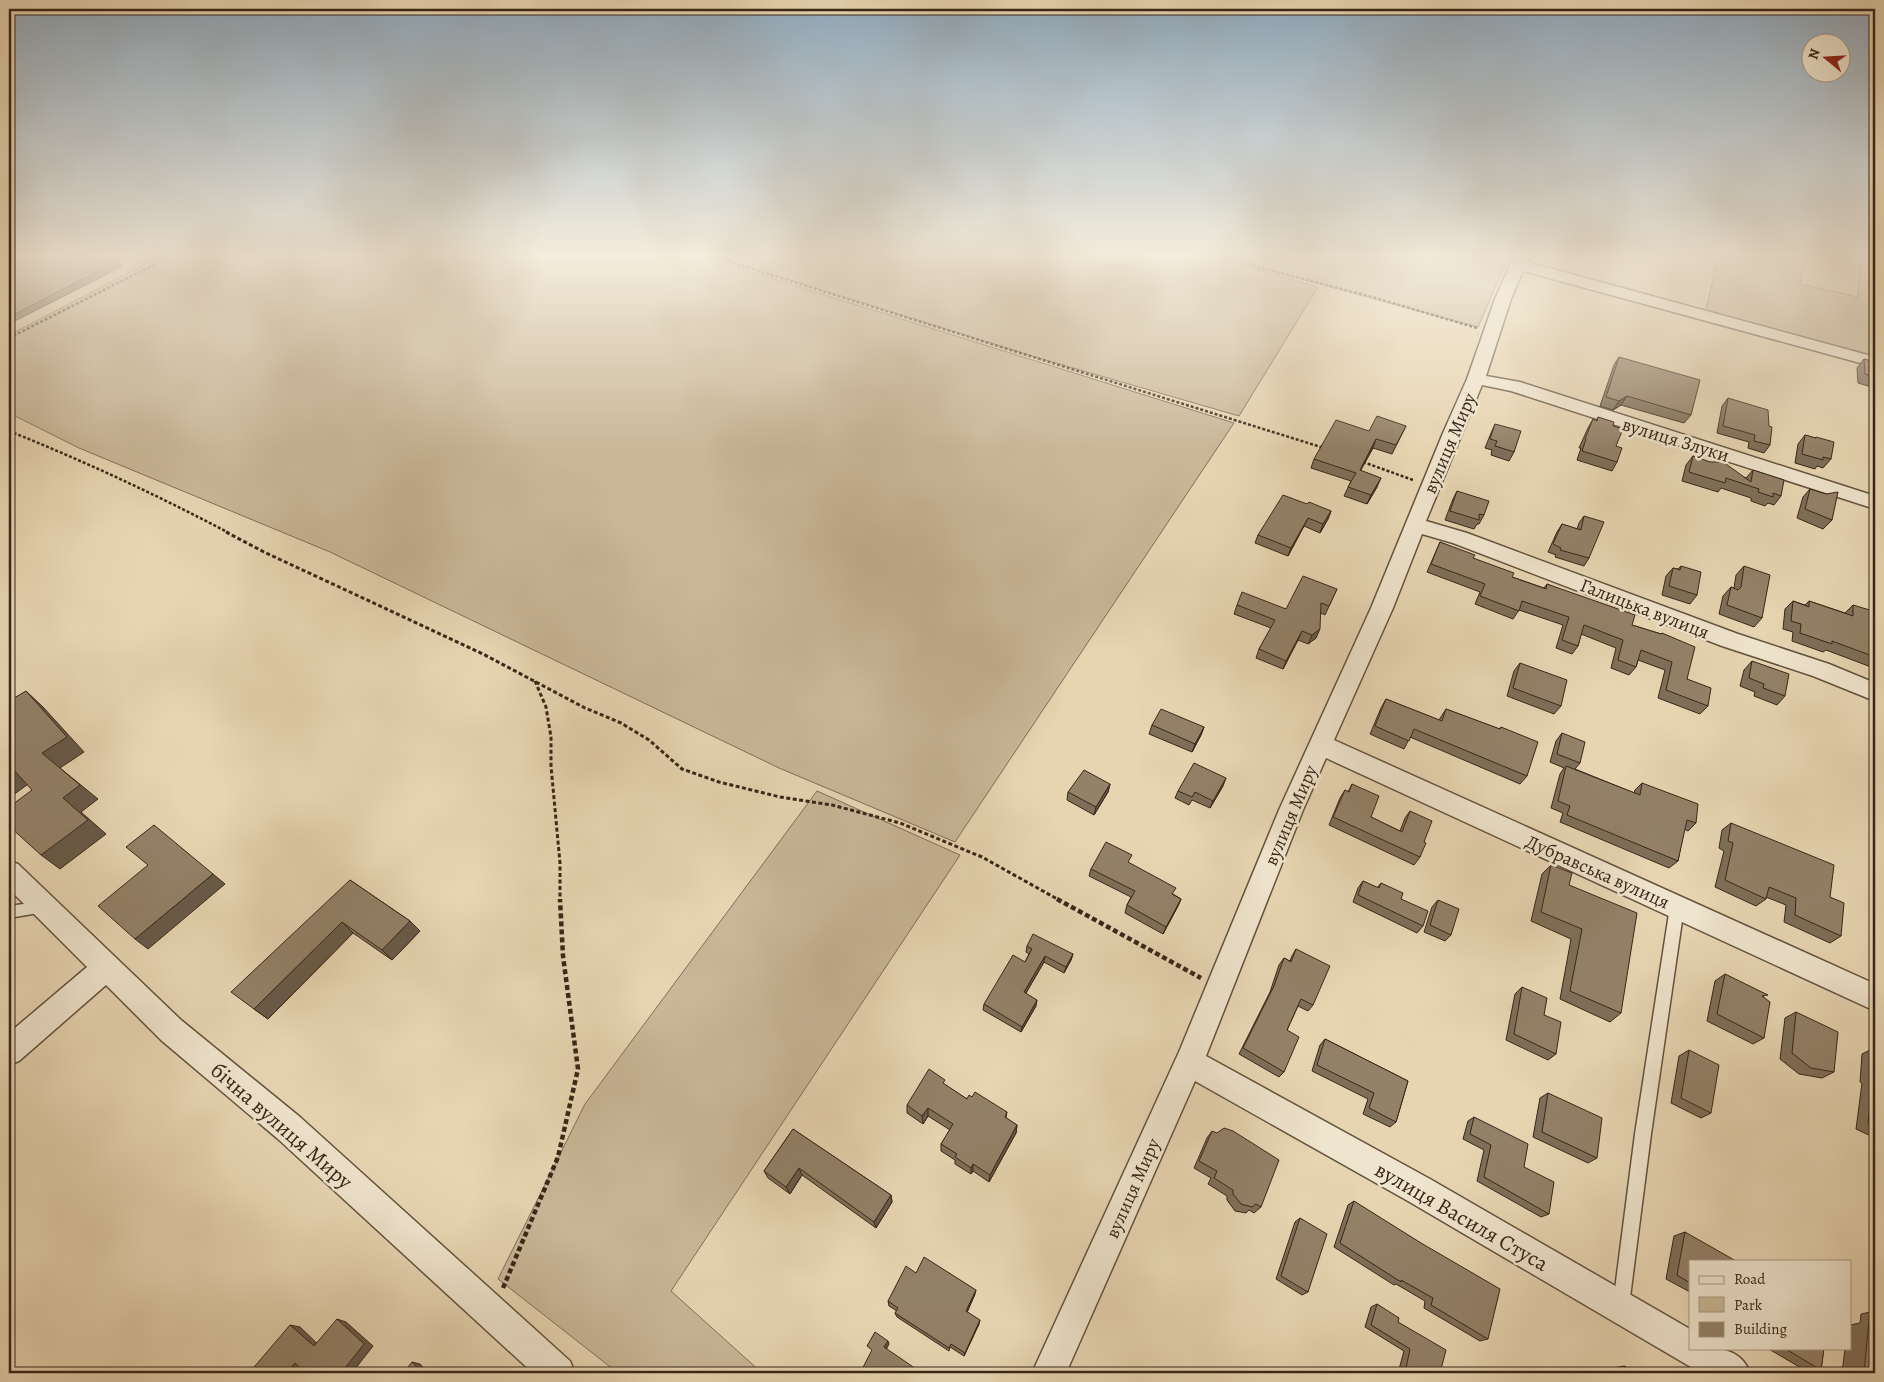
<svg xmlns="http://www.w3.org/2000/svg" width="1884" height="1382" viewBox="0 0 1884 1382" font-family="Alegreya,serif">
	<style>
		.green { fill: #c9b798; stroke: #806e58 }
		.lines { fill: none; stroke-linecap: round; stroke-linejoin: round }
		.lane-casing { stroke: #64523e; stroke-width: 3 }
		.street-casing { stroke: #64523e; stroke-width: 3 }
		.path-far2 { stroke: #382618; stroke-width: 2.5; stroke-dasharray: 3 2; stroke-linecap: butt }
		.path-far1 { stroke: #382618; stroke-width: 3; stroke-dasharray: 4 2.5; stroke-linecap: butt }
		.path { stroke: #382618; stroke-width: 4.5; stroke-dasharray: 5 3; stroke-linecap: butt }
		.lane { fill: #efe4cd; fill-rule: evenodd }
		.street { fill: #efe4cd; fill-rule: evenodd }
		.wall { fill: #7e6f59; stroke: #382618 }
		.shaded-wall { fill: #675a49; stroke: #382618 }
		.building { fill: #938168; stroke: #382618 }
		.labels { text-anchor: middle; stroke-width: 5; stroke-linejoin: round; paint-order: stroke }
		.street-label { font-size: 19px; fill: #382618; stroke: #efe4cd }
		.near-street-label { font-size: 22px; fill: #382618; stroke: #efe4cd }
	</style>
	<rect width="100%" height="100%" fill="#e7d5b2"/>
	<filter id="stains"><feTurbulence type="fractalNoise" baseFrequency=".004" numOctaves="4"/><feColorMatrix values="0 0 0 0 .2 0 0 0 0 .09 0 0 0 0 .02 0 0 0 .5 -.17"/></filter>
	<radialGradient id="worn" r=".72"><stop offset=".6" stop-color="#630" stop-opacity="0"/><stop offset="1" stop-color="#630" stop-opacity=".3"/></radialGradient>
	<g class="green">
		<path d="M165 254H694L1234 423 955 842 779 768 330 552 79 448 9 413V335Z"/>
		<path d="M708 254H1204L1318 287 1239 416 1032 356Z"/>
		<path d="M1209 254H1510L1478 327Z"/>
		<path d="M1719 254H1807L1800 284 1858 297 1860 254H1875V360L1705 314Z"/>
		<path d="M817 791 960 855 671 1291 762 1373H618L498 1279 585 1104Z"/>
	</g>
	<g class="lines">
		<g class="lane-casing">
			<g id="lane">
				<path d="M45 901 50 903 52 907 50 911 9 918V906Z"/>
				<path d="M1677 901 1682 903 1684 907 1651 1134 1629 1305 1627 1311 1621 1313 1615 1311 1613 1305 1635 1134 1670 907 1672 903Z"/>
			</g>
		</g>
		<g class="street-casing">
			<g id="street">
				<path d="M1515 254H1530L1527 262 1875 357V367L1523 271 1511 299 1486 376 1520 382 1875 496V509L1511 391 1482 385 1426 521 1467 533 1738 634 1829 664 1875 683V701L1813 676 1722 646 1453 543 1422 534 1393 608 1334 740 1875 984V1011L1326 758 1303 810 1206 1056 1430 1179 1690 1329V1348C1715 1348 1740 1346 1750 1373H1701L1408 1201 1195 1081 1066 1373H1032L1179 1052 1279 810 1371 608 1443 433 1467 379 1495 299Z"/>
				<path d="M9 861 18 864 181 1020 300 1117 570 1361 575 1373H533L278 1139 161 1040 106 985 19 1061 9 1065V1033L87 967 9 889Z"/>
			</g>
		</g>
		<g class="path-far2">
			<path d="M704 254 1324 448"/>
			<path d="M1209 254 1372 297 1477 328"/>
			<path d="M9 338 175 254"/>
			<path d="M9 431C84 461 157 495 229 533"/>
			<path d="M1363 462 1413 480"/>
		</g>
		<g class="path-far1">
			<path d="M226 532 264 552 483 654 585 708 621 723 649 740 682 769 719 782 780 797 832 805 900 823 982 857 1059 900"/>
			<path d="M535 681 546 707 551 737V766L560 863V900"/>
		</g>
		<g class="path">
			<path d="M1057 899 1201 978"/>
			<path d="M503 1288 558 1157 578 1069 563 956 560 899"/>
		</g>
		<use href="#lane" class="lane"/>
		<use href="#street" class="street"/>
	</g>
	<g class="wall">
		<path d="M1619 357 1691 415 1684 423 1621 405 1613 410 1600 406 1614 365Z"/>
		<path d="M1864 359 1875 362V388L1858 383 1857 368Z"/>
		<path d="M1728 398 1770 445 1764 453 1748 448 1749 442 1717 433 1722 406Z"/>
		<path d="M1598 417 1613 426 1617 462 1612 471 1577 460 1581 448H1579L1588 428 1593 419 1596 421Z"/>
		<path d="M1495 424 1514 452 1509 461 1491 455 1492 450 1485 448 1491 433Z"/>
		<path d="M1406 426 1392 454 1373 448 1360 471 1377 487 1367 504 1344 496 1351 481 1311 468 1314 459 1369 431Z"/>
		<path d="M1805 435 1815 438 1816 437 1831 459 1823 468 1817 466 1815 469 1795 463 1798 444Z"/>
		<path d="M1693 456 1746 478 1753 470 1781 496 1774 505 1768 503 1765 506 1751 501V498L1721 488 1718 492 1682 481 1686 465Z"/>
		<path d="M1810 489 1832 520 1823 529 1797 518 1803 497Z"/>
		<path d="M1457 491 1484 515 1479 524H1477L1474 529 1445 520 1453 499Z"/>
		<path d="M1307 504 1331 511 1328 519 1320 533 1304 526 1288 556 1255 543 1258 535Z"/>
		<path d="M1584 516 1589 558 1584 566 1555 557 1556 555 1548 552 1557 532 1562 524 1577 529 1579 523Z"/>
		<path d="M1440 542 1512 577 1544 588 1547 584 1632 625 1661 634 1662 633 1687 679 1708 706 1700 714 1658 698 1665 670 1638 660 1636 667 1629 675 1611 668 1616 648 1581 634 1578 646 1572 654 1556 648 1563 625 1519 610 1513 619 1475 604 1480 592 1427 572Z"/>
		<path d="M1681 566 1697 595 1690 604 1662 595 1666 576 1673 568 1678 569Z"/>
		<path d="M1744 566 1762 618 1754 627 1719 614 1723 596 1731 587 1734 588 1736 575Z"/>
		<path d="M1337 589 1325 615 1321 613 1316 638 1308 644 1298 640 1283 669 1256 658 1259 649 1271 628 1234 614 1237 605 1286 609Z"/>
		<path d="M1793 601 1805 605 1809 601 1845 613 1853 605 1874 638 1875 639V667L1873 666 1871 667 1826 650 1823 652 1792 641 1793 632 1783 629 1785 609Z"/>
		<path d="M1752 661 1785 696 1777 705 1754 696 1755 692 1740 686 1744 670Z"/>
		<path d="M1520 663 1561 706 1554 714 1507 696 1514 671Z"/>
		<path d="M1386 699 1439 720 1446 709 1499 729 1501 727 1527 776 1520 784 1410 737 1404 749 1370 734 1381 708Z"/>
		<path d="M1875 717V737L1873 736Z"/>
		<path d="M1152 725 1204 727 1201 735 1192 752 1149 734Z"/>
		<path d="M1562 733 1580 763 1575 769 1634 793 1635 790 1642 783 1696 823 1688 831 1684 829 1678 861 1669 868 1560 822 1563 813 1551 808 1560 774 1564 768 1550 762 1556 741Z"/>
		<path d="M1110 784 1108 792 1094 815 1067 800 1068 792Z"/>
		<path d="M1352 784 1371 817 1400 831 1405 818 1410 811 1424 842 1420 857 1414 865 1329 825 1340 798 1345 790 1348 792Z"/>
		<path d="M1223 786 1210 808 1192 800 1189 805 1175 798 1178 791Z"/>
		<path d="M1731 823 1830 897 1841 936 1830 943 1784 922 1786 905 1766 897V899L1756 906 1715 887 1724 851 1719 848 1722 830Z"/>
		<path d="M1129 863 1173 894 1181 899 1178 906 1163 934 1125 913 1127 905 1131 897 1089 876 1091 869Z"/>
		<path d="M1551 865 1621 1013 1610 1022 1560 999 1571 939 1531 921 1542 874Z"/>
		<path d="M350 880 410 921 420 931 392 960 353 933 268 1019 254 1009Z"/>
		<path d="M1363 881 1377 888 1381 883 1401 899 1423 926 1417 933 1353 902 1358 888Z"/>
		<path d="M1438 900 1451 935 1445 941 1424 932 1432 907Z"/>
		<path d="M1027 946 1073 954 1071 960 1064 973 1044 962 1026 993 1036 1006 1021 1032 983 1010 984 1004 1025 962 1029 954 1026 952Z"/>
		<path d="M1296 949 1313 1005 1308 1011 1298 1006 1287 1030 1284 1072 1279 1077 1239 1054 1270 992 1279 965 1284 958 1290 961 1292 956Z"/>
		<path d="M1725 974 1764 997V1038L1753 1044 1707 1021 1715 981Z"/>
		<path d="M1522 987 1544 1015 1556 1054 1548 1060 1506 1040 1515 994Z"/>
		<path d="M1796 1012 1834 1072 1822 1078 1799 1074 1780 1059 1785 1018Z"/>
		<path d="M1325 1039 1408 1081 1396 1122 1390 1127 1363 1114 1368 1099 1312 1071 1320 1045Z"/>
		<path d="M1874 1048 1875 1049V1138L1856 1129 1862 1083 1860 1082 1862 1054Z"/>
		<path d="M1689 1050 1711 1113 1701 1118 1671 1103 1679 1056Z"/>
		<path d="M945 1085 967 1099 972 1097 1007 1112 1006 1118 1017 1125 1016 1133 989 1182 973 1171 971 1174 955 1164V1160L941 1151V1144L950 1130 928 1116 923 1124 907 1113V1105Z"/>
		<path d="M1548 1093 1597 1158 1588 1163 1533 1137 1540 1098Z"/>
		<path d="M1474 1117 1524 1167 1549 1214 1541 1217 1477 1181 1484 1150 1463 1139 1468 1121Z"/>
		<path d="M793 1129 891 1195 892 1202 876 1228 802 1175 790 1194 768 1178 764 1171Z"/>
		<path d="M1212 1131 1261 1207 1254 1213 1249 1210 1246 1213 1235 1211 1227 1200V1196L1208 1184 1211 1178 1194 1168 1207 1138Z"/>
		<path d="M1354 1201 1488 1339 1480 1341 1424 1308 1425 1301 1396 1284 1394 1285 1334 1247 1348 1205Z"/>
		<path d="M1300 1218 1308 1292 1302 1295 1276 1279 1295 1222Z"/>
		<path d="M1685 1232 1690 1261V1292L1666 1279 1674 1236Z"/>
		<path d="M916 1273 975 1294 967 1312 979 1324 964 1356 950 1347 949 1351 897 1317 895 1313 897 1311 889 1306 888 1301Z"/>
		<path d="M1377 1304 1398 1322 1440 1373H1398L1404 1351 1365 1327 1371 1307Z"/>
		<path d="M1875 1311V1373H1842L1845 1348H1850V1325L1860 1323 1861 1314Z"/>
		<path d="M1767 1348H1824L1821 1370 1808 1372Z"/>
		<path d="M1624 1366 1635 1373H1612L1613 1368Z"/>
	</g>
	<g class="shaded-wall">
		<path d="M118 261 121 267 9 324V317Z"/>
		<path d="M1627 396 1621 405 1613 410 1619 401Z"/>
		<path d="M1376 439 1373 448 1356 479 1360 470Z"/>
		<path d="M1381 478 1377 487 1367 504 1371 495Z"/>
		<path d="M1331 511 1328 519 1320 533 1323 524Z"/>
		<path d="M1308 518 1304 526 1288 556 1291 548Z"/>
		<path d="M1320 629 1316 638 1308 644 1312 635Z"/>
		<path d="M1302 631 1298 640 1283 669 1286 661Z"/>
		<path d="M26 691 43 707 84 752 60 768 98 799 81 812 106 834 60 869 41 855 63 798 42 753Z"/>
		<path d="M1204 727 1201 735 1192 752 1195 744Z"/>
		<path d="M12 768 31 782 9 798V770Z"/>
		<path d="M1226 778 1223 786 1210 808 1213 801Z"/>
		<path d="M1110 784 1108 792 1094 815 1096 807Z"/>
		<path d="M213 874 225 884 148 949 135 939Z"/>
		<path d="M1181 899 1178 906 1163 934 1166 927Z"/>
		<path d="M410 921 420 931 392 960 382 950Z"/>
		<path d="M342 922 353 933 268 1019 254 1009Z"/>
		<path d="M1073 954 1071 960 1064 973 1066 967Z"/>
		<path d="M1045 956 1044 962 1023 998 1024 992Z"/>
		<path d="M1037 1000 1036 1006 1021 1032 1022 1027Z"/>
		<path d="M928 1108V1116L923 1124 922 1116Z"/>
		<path d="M1017 1125 1016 1133 989 1182 990 1175Z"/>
		<path d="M973 1164V1171L971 1174V1168Z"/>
		<path d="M799 1168 802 1175 790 1194 786 1187Z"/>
		<path d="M891 1195 892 1202 876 1228 874 1222Z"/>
		<path d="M976 1290 975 1294 966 1315V1311Z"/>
		<path d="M337 1319 346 1322 373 1346 352 1373H341Z"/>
		<path d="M980 1320 979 1324 964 1356 965 1353Z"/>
		<path d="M290 1325 300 1327 323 1349 314 1346Z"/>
		<path d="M888 1341 889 1344 886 1350 884 1347Z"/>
		<path d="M412 1362 420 1364 429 1373H422Z"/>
		<path d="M295 1363 305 1365 298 1373H286Z"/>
	</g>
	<g class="building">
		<path d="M9 254H103L118 261 9 317Z"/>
		<path d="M1619 357 1700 380 1691 415 1627 396 1619 401 1606 397Z"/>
		<path d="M1864 359 1875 362V377L1865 374Z"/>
		<path d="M1728 398 1768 410 1769 426 1772 427 1770 445 1754 441 1755 435 1723 426Z"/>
		<path d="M1377 416 1406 426 1396 445 1376 439 1360 470 1381 478 1371 495 1348 487 1356 473 1314 459 1336 420 1369 431Z"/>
		<path d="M1598 417 1614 422 1613 426 1623 429 1616 446 1622 448 1617 462 1582 451 1586 439H1585L1593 419 1597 421Z"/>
		<path d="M1495 424 1521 431 1514 452 1495 446 1497 441 1490 439Z"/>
		<path d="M1805 435 1816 438V437L1834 442 1831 459 1823 457V460L1802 454Z"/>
		<path d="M1693 456 1710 462H1723L1751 482 1753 470 1784 480 1781 496 1773 493V497L1758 492 1759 489 1726 478 1725 483 1689 472Z"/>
		<path d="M1810 489 1826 494 1838 492 1832 520 1805 509Z"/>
		<path d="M1457 491 1489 501 1484 515 1479 514V520L1450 511Z"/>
		<path d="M1283 495 1307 504 1309 502 1331 511 1323 524 1308 518 1291 548 1258 535Z"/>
		<path d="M1584 516 1604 522 1589 558 1560 550 1561 548 1553 544 1562 524 1581 530Z"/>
		<path d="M1440 542 1475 555 1473 558 1514 573 1512 577 1546 589 1547 584 1635 615 1632 625 1661 634 1662 633 1695 647 1687 679 1711 688 1708 706 1666 690 1672 662 1641 650 1636 667 1618 660 1623 640 1584 625 1578 646 1562 640 1569 617 1522 601 1519 611 1480 596 1485 584 1431 564Z"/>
		<path d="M1681 566 1701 572 1697 595 1669 586 1673 568 1680 570Z"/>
		<path d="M1744 566 1770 575 1762 618 1727 605 1731 587 1738 590 1741 587Z"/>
		<path d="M1303 576 1337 589 1329 606 1321 603 1320 629 1312 635 1302 631 1286 661 1259 649 1275 620 1237 605 1242 592 1286 609Z"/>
		<path d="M1793 601 1809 607V601L1853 616V605L1873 611 1874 638 1875 639V657L1832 641V644L1800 633 1801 624 1791 621Z"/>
		<path d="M1752 661 1789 674 1785 696 1763 688 1764 684 1749 678Z"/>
		<path d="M1520 663 1567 680 1561 706 1513 688Z"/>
		<path d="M26 691 67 737 42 753 80 785 63 798 88 820 41 855 9 826V807L32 790 12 768 9 770V701Z"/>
		<path d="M1386 699 1442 721 1446 709 1500 729 1501 727 1538 742 1527 776 1414 729 1409 741 1375 726Z"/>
		<path d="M1161 709 1204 727 1195 744 1152 725Z"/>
		<path d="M1562 733 1585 742 1580 763 1557 754Z"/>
		<path d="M1194 763 1226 778 1213 801 1195 792 1192 797 1178 791Z"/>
		<path d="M1566 766 1640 795 1642 783 1698 804 1696 823 1687 820 1678 861 1567 815 1570 806 1558 801Z"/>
		<path d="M1084 770 1110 784 1096 807 1068 792Z"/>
		<path d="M1352 784 1379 796 1371 817 1402 832 1410 811 1432 821 1424 842 1426 843 1420 857 1333 817 1345 790 1349 792Z"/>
		<path d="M1731 823 1834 865 1830 897 1844 903 1841 936 1795 915 1796 898 1769 887 1766 899 1725 880 1733 843 1728 841Z"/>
		<path d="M154 825 213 874 135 939 98 906 148 865 126 847Z"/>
		<path d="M1106 842 1132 855 1128 862 1176 888 1172 894 1181 899 1166 927 1127 905 1135 891 1091 869Z"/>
		<path d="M1551 865 1572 873 1569 885 1637 913 1621 1013 1570 991 1582 929 1541 912Z"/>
		<path d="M350 880 410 921 382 950 342 922 254 1009 231 992Z"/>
		<path d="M1363 881 1379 888 1381 883 1403 893 1401 899 1428 911 1423 926 1358 895Z"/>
		<path d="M1438 900 1459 909 1451 935 1430 925Z"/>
		<path d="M1033 934 1073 954 1066 967 1045 956 1024 992 1037 1000 1022 1027 984 1004 1013 955 1025 962 1032 949 1027 946Z"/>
		<path d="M1296 949 1330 966 1313 1005 1301 999 1287 1030 1299 1037 1284 1072 1243 1048 1274 986 1284 958 1291 962Z"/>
		<path d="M1725 974 1768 995 1762 996 1770 1002 1764 1038 1717 1014Z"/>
		<path d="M1522 987 1547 998 1544 1015 1561 1022 1556 1054 1514 1034Z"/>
		<path d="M1796 1012 1838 1032 1834 1072 1811 1068 1792 1053Z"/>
		<path d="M1325 1039 1408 1081 1396 1122 1369 1108 1374 1093 1317 1065Z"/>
		<path d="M1874 1048 1875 1049V1128L1868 1124 1873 1078 1871 1077Z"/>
		<path d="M1689 1050 1719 1065 1711 1113 1681 1098Z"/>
		<path d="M929 1069 945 1080 943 1083 967 1099 969 1095 972 1097 975 1092 1007 1112 1005 1117 1017 1125 990 1175 973 1164 971 1168 955 1157 957 1154 941 1144 953 1124 928 1108 922 1116 907 1105Z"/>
		<path d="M1548 1093 1602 1118 1597 1158 1542 1132Z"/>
		<path d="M1474 1117 1528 1144 1524 1167 1554 1182 1549 1214 1484 1177 1491 1145 1470 1134Z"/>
		<path d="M1224 1128 1233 1131 1279 1160 1261 1207 1256 1204 1252 1207 1241 1204 1233 1194V1190L1214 1178 1217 1171 1199 1161 1212 1131 1217 1133Z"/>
		<path d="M793 1129 891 1195 874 1222 799 1168 786 1187 764 1171Z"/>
		<path d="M1354 1201 1421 1243 1500 1289 1488 1339 1431 1305 1433 1298 1401 1280V1282L1340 1243Z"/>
		<path d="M1300 1218 1327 1234 1308 1292 1281 1276Z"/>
		<path d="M1685 1232 1736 1261H1690V1283L1677 1275Z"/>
		<path d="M924 1257 976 1290 966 1311 980 1320 965 1353 951 1344 949 1348 895 1313 898 1308 888 1301 906 1266 916 1273Z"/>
		<path d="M1377 1304 1399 1318 1398 1322 1446 1350 1440 1373H1405L1410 1349 1371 1325Z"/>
		<path d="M337 1319 364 1344 341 1373H306L295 1363 286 1373H249L290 1325 314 1346Z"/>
		<path d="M1869 1321 1875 1325V1373H1864Z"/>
		<path d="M875 1332 888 1341 884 1347 922 1373H860L872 1350 867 1346Z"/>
		<path d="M1784 1348H1824L1821 1370Z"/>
		<path d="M412 1362 422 1373H403Z"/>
		<path d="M1624 1366 1635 1373H1622Z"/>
	</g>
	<linearGradient id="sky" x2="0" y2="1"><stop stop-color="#90aabe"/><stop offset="0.57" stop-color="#f4ecdc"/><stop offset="1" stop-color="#f4ecdc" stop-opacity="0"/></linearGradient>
	<rect width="1884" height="448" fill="url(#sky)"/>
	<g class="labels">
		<g class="street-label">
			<text transform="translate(1676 439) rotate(17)" y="7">вулиця Злуки</text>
			<text transform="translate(1449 443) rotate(-67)" y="7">вулиця Миру</text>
			<text transform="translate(1645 608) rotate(21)" y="7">Галицька вулиця</text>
			<text transform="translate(1290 815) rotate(-67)" y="7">вулиця Миру</text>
			<text transform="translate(1598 871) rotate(24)" y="7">Дубравська вулиця</text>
			<text transform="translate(1132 1188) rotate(-66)" y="7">вулиця Миру</text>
		</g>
		<g class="near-street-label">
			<text transform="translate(282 1125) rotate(41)" y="8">бічна вулиця Миру</text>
			<text transform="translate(1462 1216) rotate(30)" y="8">вулиця Василя Стуса</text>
		</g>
	</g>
	<rect width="1884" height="1382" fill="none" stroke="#e7d5b2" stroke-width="30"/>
	<rect x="10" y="10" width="1864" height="1362" fill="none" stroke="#382618" stroke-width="2.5"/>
	<rect x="15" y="15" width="1854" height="1352" fill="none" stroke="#382618"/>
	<rect x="1689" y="1260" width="162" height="90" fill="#efe4cd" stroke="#a69885"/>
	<rect x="1699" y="1276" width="25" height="8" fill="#efe4cd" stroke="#a69885"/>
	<text x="1734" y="1284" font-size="15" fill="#382618">Road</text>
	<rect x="1699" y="1297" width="25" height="15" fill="#c9b798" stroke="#a69885"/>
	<text x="1734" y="1310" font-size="15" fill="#382618">Park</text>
	<rect x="1699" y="1322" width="25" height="15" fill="#938168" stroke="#a69885"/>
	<text x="1734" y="1334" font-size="15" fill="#382618">Building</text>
	<g transform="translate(1826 58) rotate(288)"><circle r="24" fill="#efe4cd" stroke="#a69885"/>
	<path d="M0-4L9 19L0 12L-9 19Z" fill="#8f2418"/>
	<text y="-8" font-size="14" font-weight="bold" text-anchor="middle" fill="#382618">N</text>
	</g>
	<rect width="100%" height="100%" filter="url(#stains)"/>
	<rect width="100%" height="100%" fill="url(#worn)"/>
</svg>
